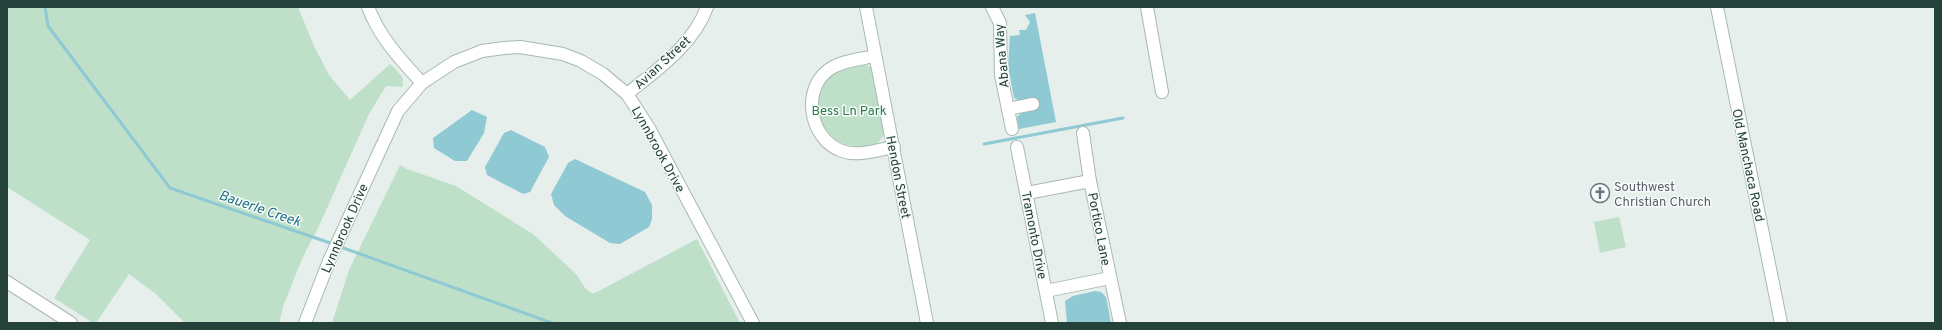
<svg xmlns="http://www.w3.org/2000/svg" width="1942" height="330" viewBox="0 0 1942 330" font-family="Overpass,sans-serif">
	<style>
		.green { fill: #bfe0c8 }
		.water { fill: #8ec9d4 }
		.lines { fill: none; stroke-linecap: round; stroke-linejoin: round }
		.stream { stroke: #8ec9d4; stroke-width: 3 }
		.minor-casing { stroke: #a8b8b2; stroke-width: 14 }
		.minor { stroke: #fff; stroke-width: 12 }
		.labels { text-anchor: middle; stroke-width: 3; stroke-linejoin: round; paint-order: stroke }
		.street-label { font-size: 13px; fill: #24423a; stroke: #f7fbf9 }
		.park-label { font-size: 13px; fill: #2d7a4b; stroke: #f7fbf9 }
		.worship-label { font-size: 13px; fill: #5b616d; stroke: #f7fbf9; text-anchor: start }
		.water-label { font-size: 14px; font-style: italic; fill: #1c6f80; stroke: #f7fbf9 }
	</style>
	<rect width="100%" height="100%" fill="#e6efeb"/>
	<g class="green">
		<path d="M7 7H298L314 46 329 75 350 100 390 64C397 71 406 77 402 87L386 86 369 114 319 226 302 259 284 304 279 323H185L156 294 129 274 96 323H93L54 298 90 240 7 187Z"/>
		<path d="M862 64 871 67 884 134C880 143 875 145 865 146 831 152 805 112 825 83 833 71 849 67 862 64Z"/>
		<path d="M400 165 407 169 456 186 533 234 576 274 585 288 593 294 697 239 740 323H332L349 270Z"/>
		<path d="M1619 217 1626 247 1600 253 1594 222Z"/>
	</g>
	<g class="water">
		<path d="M1035 13 1056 122 1019 129 1017 117 1022 112 1020 101 1014 98 1008 66 1010 36 1020 35 1019 30H1026L1030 22 1025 15Z"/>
		<path d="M472 110 487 117 484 133 467 161H455L434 148 433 138Z"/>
		<path d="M511 130 545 147 549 157 530 192 523 194 487 175 485 167 504 133Z"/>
		<path d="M575 159 645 192 652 205V219L649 227 620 244 610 243 565 216 554 205 551 194 568 163Z"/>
		<path d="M1095 291 1101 292 1106 297 1111 323H1067L1065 301 1073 296Z"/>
	</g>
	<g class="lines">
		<g class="stream">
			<path d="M45 7 48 26 170 188 333 244"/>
			<path d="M984 144 1123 118"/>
			<path d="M338 246 552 323"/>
		</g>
		<g class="minor-casing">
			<g id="minor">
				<path d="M368 7C380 38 400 59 422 83"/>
				<path d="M866 7 927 323"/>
				<path d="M992 7 1000 23 1001 75 1012 129"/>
				<path d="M1147 7 1162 92"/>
				<path d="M1717 7 1781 323"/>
				<path d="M875 56C862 59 846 60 833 67 800 85 808 139 842 151 858 157 877 150 894 147"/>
				<path d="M627 94C657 70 694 44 707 7"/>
				<path d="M1008 109 1033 104"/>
				<path d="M1083 133 1090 181 1120 323"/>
				<path d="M1017 147 1052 323"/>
				<path d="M1027 193 1090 181"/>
				<path d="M7 282 71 323"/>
				<path d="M1046 291 1110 278"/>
				<path d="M305 323 329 261 398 111 422 83 454 62 482 51 504 48 520 47 563 54 581 61 603 74 627 94 649 128 753 323"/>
			</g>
		</g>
		<use href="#minor" class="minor"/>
	</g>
	<defs>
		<g id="church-ring" transform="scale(1)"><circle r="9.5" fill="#f7fbf9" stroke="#6b7280" stroke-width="1.5"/><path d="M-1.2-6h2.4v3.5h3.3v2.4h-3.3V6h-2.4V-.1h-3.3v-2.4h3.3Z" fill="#6b7280"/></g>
	</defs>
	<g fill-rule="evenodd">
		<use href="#church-ring" x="1600" y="193"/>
	</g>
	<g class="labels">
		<g class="street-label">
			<text transform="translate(1001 56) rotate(-95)" y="5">Abana Way</text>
			<text transform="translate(662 62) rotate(-43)" y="5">Avian Street</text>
			<text transform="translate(659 149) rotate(61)" y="5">Lynnbrook Drive</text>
			<text transform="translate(1749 165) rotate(78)" y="5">Old Manchaca Road</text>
			<text transform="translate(899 177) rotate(79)" y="5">Hendon Street</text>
			<text transform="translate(344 228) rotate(-66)" y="5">Lynnbrook Drive</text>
			<text transform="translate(1100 229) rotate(79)" y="5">Portico Lane</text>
			<text transform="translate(1035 235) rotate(79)" y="5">Tramonto Drive</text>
		</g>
		<g class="park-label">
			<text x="849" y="115">Bess Ln Park</text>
		</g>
		<g class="worship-label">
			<text x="1614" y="191">Southwest<tspan x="1614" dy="15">Christian Church</tspan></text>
		</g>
		<g class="water-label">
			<text transform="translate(260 208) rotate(19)" y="5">Bauerle Creek</text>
		</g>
	</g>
	<rect width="1942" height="330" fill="none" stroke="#24423a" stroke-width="16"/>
</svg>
